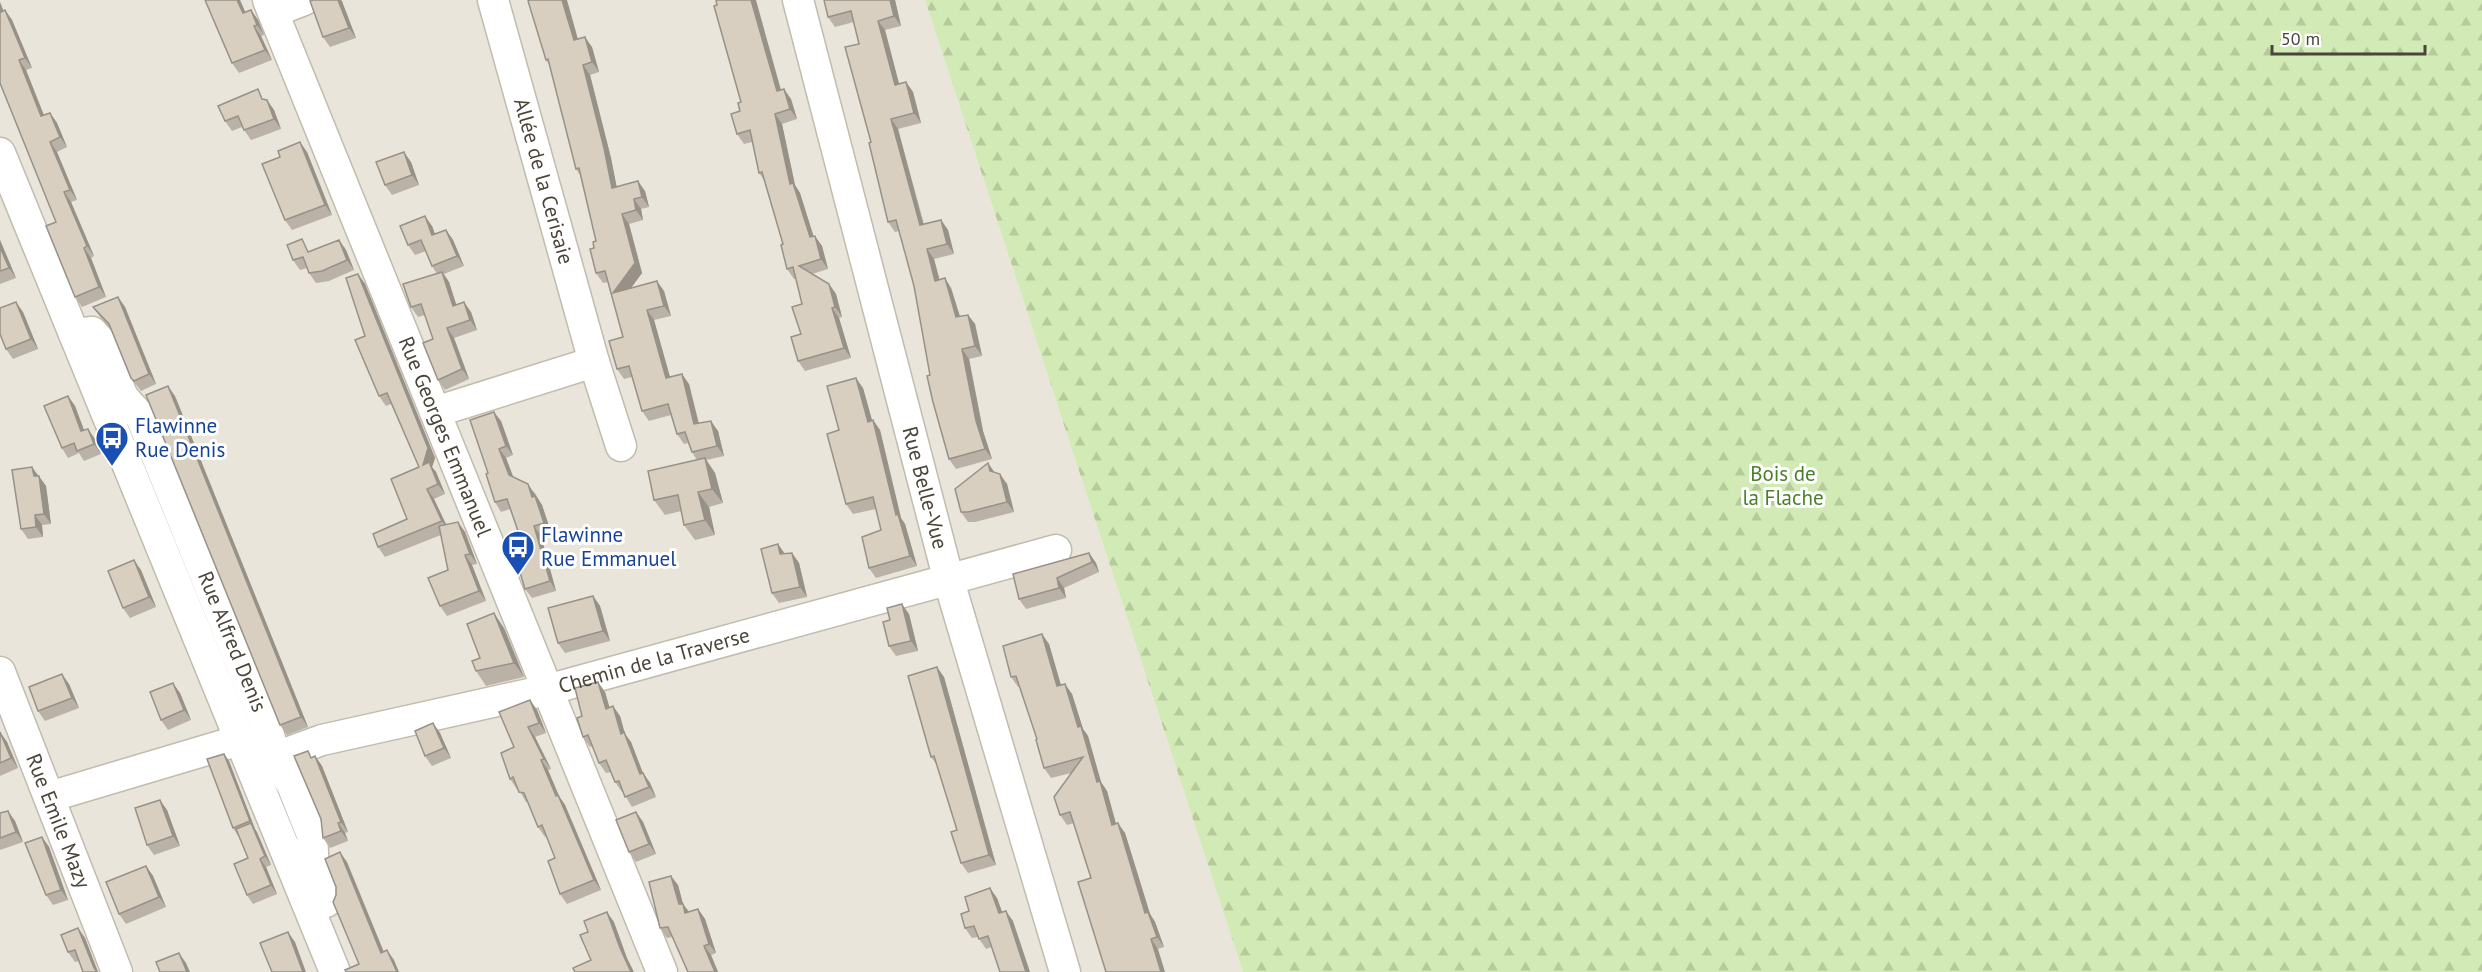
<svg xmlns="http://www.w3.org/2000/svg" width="2482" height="972" viewBox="0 0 2482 972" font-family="'PT Sans',sans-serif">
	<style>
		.residential { fill: #eae5da }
		.forest { fill: url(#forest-firs) }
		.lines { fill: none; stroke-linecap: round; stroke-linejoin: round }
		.minor-casing { stroke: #c2bbae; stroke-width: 33 }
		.minor { stroke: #fff; stroke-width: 30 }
		.wall { fill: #bab2a6 }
		.shaded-wall { fill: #979187 }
		.building { fill: #d8cfc1; stroke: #979187; stroke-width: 1.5 }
		.labels { text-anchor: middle; stroke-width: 6; stroke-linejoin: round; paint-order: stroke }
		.street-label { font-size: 21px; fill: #4b4439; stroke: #fff }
		.transit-label { font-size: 21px; fill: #164399; stroke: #fff; text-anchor: start }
		.park-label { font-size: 21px; fill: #4a7f2a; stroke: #fff }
	</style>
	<defs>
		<pattern id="forest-firs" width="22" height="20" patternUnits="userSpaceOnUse" patternTransform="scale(1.5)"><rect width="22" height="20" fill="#d2eab5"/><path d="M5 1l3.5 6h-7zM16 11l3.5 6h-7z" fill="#b6ca9c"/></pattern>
	</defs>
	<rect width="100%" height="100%" fill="#f6f3ec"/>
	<path class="residential" d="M0 0H925L1243 972H0Z"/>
	<path class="forest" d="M925 0H2482V972H1243Z"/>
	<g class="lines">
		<g class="minor-casing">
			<g id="minor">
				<path id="s1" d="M268 0 662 972"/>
				<path id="s2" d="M493 0 594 362 621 446"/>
				<path id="s3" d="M798 0 949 581 1065 972"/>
				<path d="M273 12 304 0"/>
				<path d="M0 153 335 972"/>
				<path id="s4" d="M74 334 92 332 100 341 123 397 141 417 266 725 271 742 269 759 281 767 292 785 312 835 314 871 326 902"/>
				<path d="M435 412 594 362"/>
				<path id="s5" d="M0 672 117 972"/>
				<path id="s6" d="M251 766 322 740 547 690 1056 550"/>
				<path d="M49 797 240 740"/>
			</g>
		</g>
		<use href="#minor" class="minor"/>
	</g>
	<g class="wall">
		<path d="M240 0 245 12 251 10 258 20 264 35 261 36 272 60 239 73 232 63Z"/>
		<path d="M313 0H341L356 38 330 47 323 37Z"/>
		<path d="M895 0 901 26 885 30 899 84 906 82 913 92 921 123 898 129 924 224 941 220 948 230 954 254 934 259 940 280 951 288 960 316 968 315 975 324 982 356 969 359 983 431 992 459 956 469 949 459 930 375 914 286 899 231 895 232 888 222 871 142 859 44 854 22 835 27 828 17Z"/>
		<path d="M717 5 781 90 791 99 797 119 782 124 795 185 800 193 813 236 822 246 828 269 812 274 829 284 836 294 842 317 839 318 851 358 805 371 798 361 801 334 802 304 796 279H794L787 269 783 244 764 180 759 173 752 142 744 144 737 134 741 102Z"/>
		<path d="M5 10 12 20 32 68 26 70 44 115 50 113 57 123 67 147 57 152 77 200 71 202 94 256 91 258 106 297 82 307 75 297 3 11Z"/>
		<path d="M578 39 592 47 599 72 590 75 611 158 616 187 645 191 649 207 641 209 643 220 629 224 642 273 631 288 664 291 671 316 654 320 670 377 689 384 699 423 718 431 724 456 706 460 715 473 723 503 709 507 715 535 695 540 684 525 681 511 665 515 654 500 697 460 692 452 688 443 684 444 677 434 671 415 649 421 642 411 632 377 624 379 617 369 623 337 608 282 603 283 596 273 594 248 596 241 580 175 576 169 549 64 546 60Z"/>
		<path d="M265 99 267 100 274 110 281 129 251 140 242 127 232 131 225 121Z"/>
		<path d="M307 152 332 215 292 230 285 220Z"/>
		<path d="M411 162 419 185 392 195 385 185Z"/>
		<path d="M432 226 435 234 446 230 453 240 464 266 444 274 449 282 456 305 471 312 477 330 454 338 469 379 445 390 438 380 433 339 425 315 418 317 411 307 437 274 432 266 426 251 415 255 408 245Z"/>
		<path d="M0 240 16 278 0 284Z"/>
		<path d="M339 240 346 250 354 270 329 281 316 283 309 273 307 268 300 270 293 260 310 251Z"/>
		<path d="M358 274 365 284 435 458 432 467 436 472 445 494 434 499 446 524 465 532 477 564 472 565 486 601 447 616 440 606 448 570 441 535 385 557 378 547 407 519 419 467 391 404 386 406 379 396 365 336Z"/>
		<path d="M118 297 125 307 156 384 141 391 131 378 111 329 100 317 93 307Z"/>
		<path d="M23 312 38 349 13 359 6 349Z"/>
		<path d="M863 388 872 420H873L880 430 901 518 905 524 917 566 876 578 869 568 881 530 876 509 853 514 846 504 839 430Z"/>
		<path d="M68 396 75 406 84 430 95 439 101 454 84 461 79 453 68 458 62 448Z"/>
		<path d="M175 396 308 727 287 735 280 725Z"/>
		<path d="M501 421 513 455 506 458 513 477 535 493 542 505 551 532 541 536 556 591 532 598 525 589 518 531 510 509 501 512 495 502 488 473Z"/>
		<path d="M995 472 1007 484 1014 512 975 522H968L961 512Z"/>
		<path d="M38 476H39L46 486 51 524 42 525 43 537 28 539 21 529Z"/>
		<path d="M784 553H792L799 563 807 597 779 603 772 593Z"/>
		<path d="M1089 553 1096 563 1099 572 1064 588 1066 598 1026 609 1019 599Z"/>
		<path d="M141 570 156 607 130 618 123 608Z"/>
		<path d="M593 596 600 606 610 641 565 653 558 643Z"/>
		<path d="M909 614 918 651 896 656 889 646Z"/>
		<path d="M504 628 524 677 486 686 476 671 480 658Z"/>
		<path d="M1049 644 1061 685 1072 694 1083 729 1088 736 1101 782 1107 791 1116 824 1125 833 1150 914 1155 922 1164 947 1158 949 1091 878 1074 823 1067 825 1060 815 1071 773 1051 778 1044 768 1037 739 1019 687H1018L1011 677Z"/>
		<path d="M944 677 996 865 968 873 961 863 957 830 937 765 931 757Z"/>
		<path d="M69 684 79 708 45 721 38 711Z"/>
		<path d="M605 692 609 707 620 716 625 734 631 742 643 773 650 783 656 797 632 807 623 792H622L615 782 611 772 606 773 599 763 593 746 590 747 583 737 582 716Z"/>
		<path d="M180 693 191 720 168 730 161 720Z"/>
		<path d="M530 700 537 710 546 733 535 737 551 769 548 770 559 796 565 805 601 890 567 904 560 894 555 858 546 836 545 837 538 827 528 802H526L518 788 517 789 510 779 514 747Z"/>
		<path d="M433 723 440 733 451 758 432 766 425 756Z"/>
		<path d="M0 732 7 742 18 768 0 776Z"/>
		<path d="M224 754 229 761 255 829 271 865 266 867 277 894 253 904 247 895 248 858 239 835 238 836 233 828Z"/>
		<path d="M315 756 322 766 348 832 345 833 348 841 330 848 323 838 313 757Z"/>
		<path d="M167 810 180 846 154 855 147 845Z"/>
		<path d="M636 812 643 822 656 854 636 862 629 852Z"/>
		<path d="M0 813 15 821 23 842 0 850Z"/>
		<path d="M42 837 49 847 68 900 53 905 46 895Z"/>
		<path d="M146 866 153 876 166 907 126 924 119 914Z"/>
		<path d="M678 885 683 904 688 912 698 909 705 919 716 953 711 955 718 972H688L672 937 667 938 660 928Z"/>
		<path d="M997 898 1002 912 1013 921 992 947 986 949 978 937 972 938 965 928 969 911Z"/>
		<path d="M78 928 85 938 98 972H83L79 961 75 962 68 952Z"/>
	</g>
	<g class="shaded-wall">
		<path d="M237 0H240L250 23 243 13Z"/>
		<path d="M338 0H341L342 1 356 38 349 28Z"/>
		<path d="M562 0H567L581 50 574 40Z"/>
		<path d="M751 0H756L784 101 777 91Z"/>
		<path d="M890 0H895L901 26 894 16Z"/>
		<path d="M0 2 8 22 0 9Z"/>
		<path d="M5 10 12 20 32 68 25 58Z"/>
		<path d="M251 10 258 20 264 35 257 25Z"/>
		<path d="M878 21 885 30 902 95 895 85Z"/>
		<path d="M254 26 261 36 272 60 265 50Z"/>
		<path d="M585 37 592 47 599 72 592 62Z"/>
		<path d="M19 60 26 70 48 126 41 116Z"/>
		<path d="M583 65 590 75 611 158 619 198 612 188Z"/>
		<path d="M906 82 913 92 921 123 914 113Z"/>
		<path d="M784 89 791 99 797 119 790 109Z"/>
		<path d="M267 100 274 110 281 129 274 119Z"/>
		<path d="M50 113 57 123 67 147 60 137Z"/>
		<path d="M775 114 782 124 795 185 800 193 817 247 810 237 790 184Z"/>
		<path d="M891 119 898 129 926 235 920 225Z"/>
		<path d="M50 142 57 152 77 200 70 190Z"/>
		<path d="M300 142 307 152 332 215 325 205Z"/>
		<path d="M404 152 411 162 419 185 412 175Z"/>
		<path d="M638 181 645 191 649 207 642 197Z"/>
		<path d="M64 192 71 202 94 256 87 246Z"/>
		<path d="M634 199 641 209 643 220 636 210Z"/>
		<path d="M622 214 629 224 642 273 620 303 613 293Z"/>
		<path d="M425 216 432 226 439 245 432 235Z"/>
		<path d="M941 220 948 230 954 254 947 244Z"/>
		<path d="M446 230 453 240 464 266 457 256Z"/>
		<path d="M815 236 822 246 828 269 821 259Z"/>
		<path d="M0 240 16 278 9 268 0 247Z"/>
		<path d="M339 240 346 250 354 270 347 260Z"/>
		<path d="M84 248 91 258 106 297 99 287Z"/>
		<path d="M927 249 934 259 942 291 935 281Z"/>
		<path d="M442 272 449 282 460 316 453 306Z"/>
		<path d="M358 274 365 284 435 458 432 467 436 472 445 494 423 465Z"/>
		<path d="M945 278 951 288 963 327 956 317Z"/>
		<path d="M657 281 664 291 671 316 664 306Z"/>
		<path d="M829 284 836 294 842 317 835 307Z"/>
		<path d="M118 297 125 307 156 384 149 374Z"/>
		<path d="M16 302 23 312 38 349 31 339Z"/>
		<path d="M464 302 471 312 477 330 470 320Z"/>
		<path d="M832 308 839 318 851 358 844 348Z"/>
		<path d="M647 310 654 320 673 388 666 378Z"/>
		<path d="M968 315 975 324 982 356 975 346Z"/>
		<path d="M447 328 454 338 469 379 462 369Z"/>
		<path d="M962 349 969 359 983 431 992 459 985 449 976 421Z"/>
		<path d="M682 374 689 384 701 434 694 424Z"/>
		<path d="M856 378 863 388 875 431 868 422Z"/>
		<path d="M168 386 175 396 308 727 301 717Z"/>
		<path d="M68 396 75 406 88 441 81 431Z"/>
		<path d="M494 412 501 421 513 455 506 446Z"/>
		<path d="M873 420 880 430 901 518 905 524 917 566 910 556 896 515Z"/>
		<path d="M711 421 718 431 724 456 717 446Z"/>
		<path d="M88 429 95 439 101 454 94 444Z"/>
		<path d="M499 449 506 458 516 484 509 475Z"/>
		<path d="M705 458 715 473 723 503 712 489Z"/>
		<path d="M988 463 995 473 990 471Z"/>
		<path d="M32 467 46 486 51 524 44 514Z"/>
		<path d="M1000 474 1007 484 1014 512 1007 502Z"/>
		<path d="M528 484 542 505 551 532 544 523 532 497Z"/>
		<path d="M427 489 434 499 449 531 442 521Z"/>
		<path d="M698 492 709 507 715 535 705 520Z"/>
		<path d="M35 515 42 525 43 537 36 527Z"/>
		<path d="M458 522 465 532 477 564 470 554Z"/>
		<path d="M534 526 541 536 556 591 550 581Z"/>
		<path d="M778 544 785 554H780Z"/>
		<path d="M792 553 799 563 807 597 800 587Z"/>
		<path d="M1089 553 1096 563 1099 572 1092 562Z"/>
		<path d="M465 555 472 565 486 601 479 591Z"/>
		<path d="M134 560 141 570 156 607 149 597Z"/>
		<path d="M1057 578 1064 588 1066 598 1059 588Z"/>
		<path d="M593 596 600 606 610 641 603 631Z"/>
		<path d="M902 604 909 614 918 651 911 641Z"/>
		<path d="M494 613 504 628 524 677 514 663Z"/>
		<path d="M1042 634 1049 644 1064 696 1057 686Z"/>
		<path d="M937 667 944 677 996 865 989 855Z"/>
		<path d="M62 674 69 684 79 708 72 698Z"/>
		<path d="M598 682 605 692 613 719 606 709Z"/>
		<path d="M173 683 180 693 191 720 184 710Z"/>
		<path d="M1065 684 1072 694 1083 729 1088 736 1101 782 1107 791 1119 835 1112 825 1078 727Z"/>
		<path d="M530 700 537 710 546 733 539 723Z"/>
		<path d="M613 706 620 716 625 734 631 742 647 784 640 774 621 734Z"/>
		<path d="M433 723 440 733 451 758 444 748Z"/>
		<path d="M528 727 535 737 551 769 544 759Z"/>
		<path d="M0 732 7 742 18 768 11 758Z"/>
		<path d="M224 754 229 761 255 829 250 821Z"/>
		<path d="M315 756 322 766 348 832 341 822Z"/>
		<path d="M541 760 548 770 559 796 565 805 601 890 594 880 556 796Z"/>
		<path d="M643 773 650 783 656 797 649 787Z"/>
		<path d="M160 800 167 810 180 846 173 836Z"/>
		<path d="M8 811 15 821 23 842 16 832Z"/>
		<path d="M636 812 643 822 656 854 649 844Z"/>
		<path d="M251 823 257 832 271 865 265 856Z"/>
		<path d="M338 823 345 833 348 841 341 831Z"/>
		<path d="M1118 823 1125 833 1150 914 1155 922 1164 947 1157 937 1145 913Z"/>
		<path d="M42 837 49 847 68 900 61 890Z"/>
		<path d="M340 852 347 862 388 962 381 953Z"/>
		<path d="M260 859 266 867 277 894 271 885Z"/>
		<path d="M146 866 153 876 166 907 159 897Z"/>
		<path d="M671 876 678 885 683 904 690 913 692 922 679 904Z"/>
		<path d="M990 888 997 898 1006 923 999 913Z"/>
		<path d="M698 909 705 919 716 953 709 944Z"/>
		<path d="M1006 911 1013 921 1030 972H1026Z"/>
		<path d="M607 912 614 922 627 958 634 972H631L620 948Z"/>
		<path d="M78 928 85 938 98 972H97L94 968Z"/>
		<path d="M288 932 295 942 306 972H303Z"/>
		<path d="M1151 939 1158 949 1165 972H1161Z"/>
		<path d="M704 946 711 955 718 972H715Z"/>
		<path d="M387 950 394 960 399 972H397Z"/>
		<path d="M179 953 186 963 190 972H187Z"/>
	</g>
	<g class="building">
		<path d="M205 0H237L243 13 251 10 257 25 254 26 265 50 232 63Z"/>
		<path d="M313 0H338L349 28 323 37 310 1Z"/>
		<path d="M530 0H562L574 40 585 37 592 62 583 65 604 148 612 188 638 181 642 197 634 199 636 210 622 214 635 263 613 293 657 281 664 306 647 310 666 378 682 374 694 424 711 421 717 446 692 452 685 432 677 434 668 404 642 411 629 366 617 369 609 341 623 337 605 271 596 273 590 249 594 248 593 242 596 241 579 168 576 169 548 59 546 60 528 1Z"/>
		<path d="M716 0H751L777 91 784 89 790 109 775 114 790 184 793 183 810 237 815 236 821 259 799 266 829 284 835 307 832 308 844 348 798 361 791 337 801 334 792 307 802 304 793 267 787 269 781 245 783 244 762 172 759 173 750 130 737 134 731 114 740 111 738 103 741 102 714 6 717 5Z"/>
		<path d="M824 0H890L894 16 878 21 895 85 906 82 914 113 891 119 920 225 941 220 947 244 927 249 935 281 945 278 956 317 968 315 975 346 962 349 976 421 985 449 949 459 933 402 927 376 930 375 914 286 896 220 888 222 869 143 871 142 845 47 859 44 851 11 828 17Z"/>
		<path d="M0 9 1 12 5 10 25 58 19 60 41 116 50 113 60 137 50 142 70 190 64 192 87 246 84 248 99 287 75 297 46 226 56 222 0 83Z"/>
		<path d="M258 89 262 99 267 100 274 119 244 130 238 116 225 121 218 106Z"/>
		<path d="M300 142 325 205 285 220 262 164 280 157 278 151Z"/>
		<path d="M404 152 412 175 385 185 376 162Z"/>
		<path d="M425 216 432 235 446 230 457 256 432 266 421 240 408 245 400 226Z"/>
		<path d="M302 239 308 252 339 240 347 260 322 271 309 273 303 257 293 260 287 245Z"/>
		<path d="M0 247 9 268 0 271Z"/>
		<path d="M442 272 453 306 464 302 470 320 447 328 462 369 438 380 423 343 433 339 421 304 411 307 403 284Z"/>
		<path d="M358 274 428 448 423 465 429 462 438 484 427 489 442 521 378 547 373 534 407 519 391 479 419 467 387 393 379 396 355 340 365 336 346 278Z"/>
		<path d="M118 297 149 374 134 381 131 378 109 324 93 307Z"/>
		<path d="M16 302 31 339 6 349 0 334V308Z"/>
		<path d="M856 378 868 422 873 420 896 515 898 514 910 556 869 568 862 537 881 530 873 497 846 504 827 434 839 430 827 386Z"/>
		<path d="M168 386 301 717 280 725 146 395Z"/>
		<path d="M68 396 81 431 88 429 94 444 77 451 74 443 62 448 44 406Z"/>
		<path d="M494 412 506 446 499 449 509 475 528 484 532 497 535 496 544 523 534 526 550 581 525 589 510 539 518 531 507 499 495 502 486 474 488 473 470 420Z"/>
		<path d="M705 458 712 489 698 492 705 520 684 525 678 495 654 500 648 471Z"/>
		<path d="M988 463 990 471 1000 474 1007 502 968 512H961L955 489Z"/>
		<path d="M32 467 34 476H39L44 514 35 515 36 527 21 529 12 470Z"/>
		<path d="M458 522 470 554 465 555 479 591 440 606 428 578 448 570 439 526Z"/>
		<path d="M778 544 780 554 792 553 800 587 772 593 761 549Z"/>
		<path d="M1089 553 1092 562 1057 578 1059 588 1019 599 1013 574Z"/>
		<path d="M134 560 149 597 123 608 108 571Z"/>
		<path d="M593 596 603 631 558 643 548 608Z"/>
		<path d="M902 604 911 641 889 646 883 622 890 620 887 608Z"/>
		<path d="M494 613 514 663 476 671 472 661 480 658 467 624Z"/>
		<path d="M1042 634 1057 686 1065 684 1078 727 1081 726 1097 782 1100 781 1112 825 1118 823 1145 913 1148 912 1157 937 1151 939 1161 972H1106L1078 882 1091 878 1070 812 1060 815 1054 797 1083 757 1044 768 1036 740 1037 739 1016 676 1011 677 1003 646Z"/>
		<path d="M937 667 989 855 961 863 951 832 957 830 934 756 931 757 908 676Z"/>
		<path d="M62 674 72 698 38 711 29 687Z"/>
		<path d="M598 682 606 709 613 706 621 734 624 732 640 774 643 773 649 787 625 797 619 781 615 782 606 760 599 763 588 735 583 737 577 718 582 716 575 688Z"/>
		<path d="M173 683 184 710 161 720 150 692Z"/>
		<path d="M530 700 539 723 528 727 544 759 541 760 556 796 558 795 594 880 560 894 548 861 555 858 542 825 538 827 524 793 519 792 513 777 510 779 501 753 514 747 499 712Z"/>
		<path d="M433 723 444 748 425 756 415 731Z"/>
		<path d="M0 732 11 758 0 763Z"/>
		<path d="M308 751 311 758 315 756 341 822 338 823 341 831 323 838 321 819 294 756Z"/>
		<path d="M224 754 250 821 233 828 207 759Z"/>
		<path d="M160 800 173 836 147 845 135 808Z"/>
		<path d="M8 811 16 832 0 838V813Z"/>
		<path d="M636 812 649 844 629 852 616 820Z"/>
		<path d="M251 823 265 856 260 859 271 885 247 895 234 864 248 858 236 829Z"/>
		<path d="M42 837 61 890 46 895 25 843Z"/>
		<path d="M340 852 381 953 387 950 397 972H346L345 970 359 964 333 902 336 895V887L325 859Z"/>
		<path d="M146 866 159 897 119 914 106 882Z"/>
		<path d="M671 876 679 904H683L685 913 698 909 709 944 704 946 715 972H688L668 927 660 928 649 882Z"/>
		<path d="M990 888 999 913 1006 911 1026 972H1000L988 936 979 939 974 926 965 928 961 914 969 911 965 897Z"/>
		<path d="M607 912 620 948 631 972H575L573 968 591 960 580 935 588 932 584 921Z"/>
		<path d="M78 928 94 968 97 972H83L75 950 68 952 61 935Z"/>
		<path d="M288 932 303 972H272L260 943Z"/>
		<path d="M179 953 187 972H160L156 962Z"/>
	</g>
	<defs>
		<g id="bus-pin" transform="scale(1.725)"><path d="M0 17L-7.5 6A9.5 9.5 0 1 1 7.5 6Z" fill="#1a4fb4" stroke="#fff"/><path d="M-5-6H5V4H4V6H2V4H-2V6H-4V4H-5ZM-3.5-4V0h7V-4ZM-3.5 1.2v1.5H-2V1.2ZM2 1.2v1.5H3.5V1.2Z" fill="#fff"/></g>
	</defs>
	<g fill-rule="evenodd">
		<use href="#bus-pin" x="112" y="438"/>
		<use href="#bus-pin" x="518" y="547"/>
	</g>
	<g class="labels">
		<g class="street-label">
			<text dy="7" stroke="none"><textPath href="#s2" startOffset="188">Allée de la Cerisaie</textPath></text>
			<text dy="7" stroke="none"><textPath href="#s1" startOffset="471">Rue Georges Emmanuel</textPath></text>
			<text dy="7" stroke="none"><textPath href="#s3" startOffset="504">Rue Belle-Vue</textPath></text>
			<text dy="7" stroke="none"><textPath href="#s4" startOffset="360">Rue Alfred Denis</textPath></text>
			<text dy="7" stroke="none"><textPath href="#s6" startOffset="417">Chemin de la Traverse</textPath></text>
			<text dy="7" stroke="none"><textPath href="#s5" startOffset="160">Rue Emile Mazy</textPath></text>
		</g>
		<g class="transit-label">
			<text x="135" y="433">Flawinne<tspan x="135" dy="24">Rue Denis</tspan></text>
			<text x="541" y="542">Flawinne<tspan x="541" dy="24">Rue Emmanuel</tspan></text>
		</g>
		<g class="park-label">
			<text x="1783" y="481">Bois de<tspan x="1783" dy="24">la Flache</tspan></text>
		</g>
	</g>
	<path d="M2272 45v9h153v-9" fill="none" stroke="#4b4439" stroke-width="3"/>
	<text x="2281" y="45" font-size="18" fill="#4b4439" stroke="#ffffff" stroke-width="4.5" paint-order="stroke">50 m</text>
</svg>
